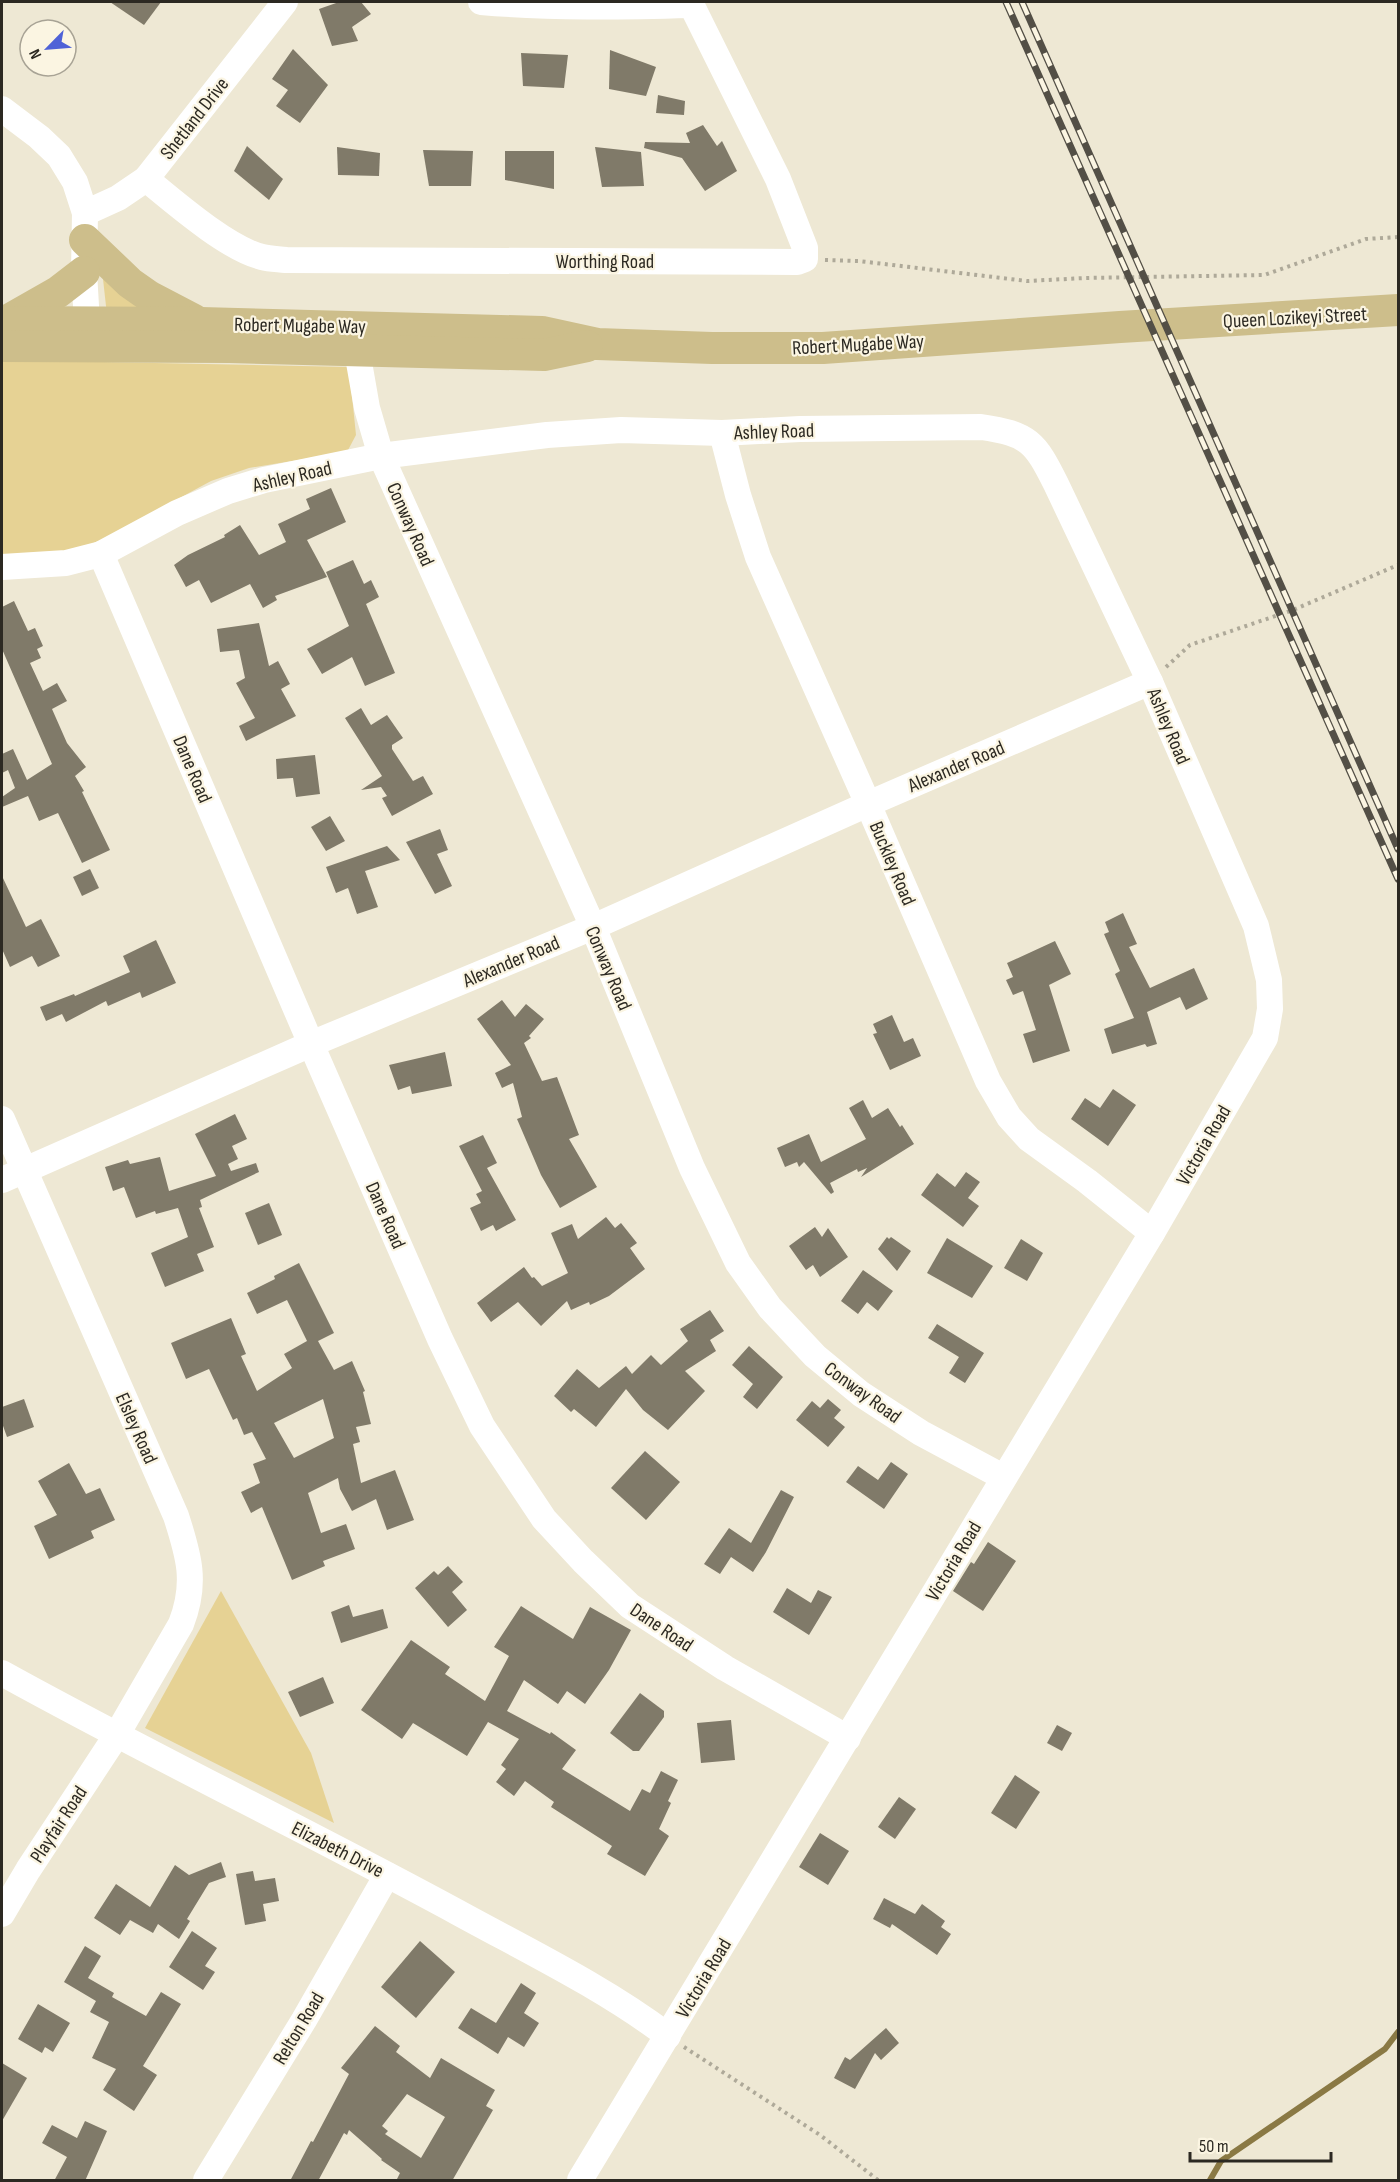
<svg xmlns="http://www.w3.org/2000/svg" width="1400" height="2182" viewBox="0 0 1400 2182" font-family="'Sofia Sans Condensed',sans-serif">
	<style>
		.green { fill: #e6d294 }
		.lines { fill: none; stroke-linecap: round; stroke-linejoin: round }
		.stream { stroke: #8a7944; stroke-width: 6 }
		.building { fill: #807a69; fill-rule: evenodd }
		.path { stroke: #aea999; stroke-width: 4; stroke-dasharray: 3 4.5; stroke-linecap: butt }
		.minor { stroke: #fff; stroke-width: 26 }
		.major { stroke: #cdbe8b; stroke-width: 32 }
		.rail-casing { stroke: #534f46; stroke-width: 7 }
		.rail { stroke: #fbf5e2; stroke-width: 4.5; stroke-dasharray: 14; stroke-linecap: butt }
		.labels { text-anchor: middle; stroke-width: 4.5; stroke-linejoin: round; paint-order: stroke }
		.street-label { font-size: 20px; fill: #2c2922; stroke: #fbf5e2 }
	</style>
	<rect width="100%" height="100%" fill="#eee8d4"/>
	<g class="green">
		<path d="M102 270 176 317 107 315Z"/>
		<path d="M2 360 349 367 356 435 347 452 249 468 211 481 95 544 59 552 2 555Z"/>
		<path d="M221 1591 311 1753 334 1823 145 1728Z"/>
	</g>
	<g class="lines">
		<path class="stream" d="M1210 2180 1221 2161 1385 2049 1398 2032"/>
	</g>
	<g class="building">
		<path d="M110 2H161L144 25Z"/>
		<path d="M339 2H361L371 14 352 27 358 41 332 46 319 9Z"/>
		<path d="M293 49 328 85 300 123 276 106 288 90 272 79Z"/>
		<path d="M610 50 656 67 646 96 609 89Z"/>
		<path d="M521 53 568 55 564 88 523 86Z"/>
		<path d="M658 95 685 101 684 115 656 113Z"/>
		<path d="M703 125 717 146 722 141 737 171 705 191 682 158 644 148 645 142 690 143 686 133Z"/>
		<path d="M247 146 283 179 269 200 234 171Z"/>
		<path d="M337 147 380 153 379 176 338 175Z"/>
		<path d="M595 147 641 152 644 186 602 187Z"/>
		<path d="M423 150 473 151 471 186H429Z"/>
		<path d="M505 151H554V189L505 180Z"/>
		<path d="M331 488 346 522 307 540 327 577 275 596 277 600 263 608 250 584 211 603 199 580 186 587 174 565 188 555 225 537 224 535 240 525 259 555 286 542 278 524 310 509 306 499Z"/>
		<path d="M353 560 364 584 371 580 379 597 366 604 395 673 365 686 352 657 322 674 307 649 349 626 326 572Z"/>
		<path d="M14 601 28 631 35 628 43 646 37 649 41 658 30 663 43 691 57 683 67 701 52 709 67 743 86 767 75 776 84 791 82 792 110 850 82 863 58 813 39 821 28 796 2 807V797L15 788 8 770 2 773V754L13 749 27 780 52 764 2 649V607Z"/>
		<path d="M259 623 269 666 278 661 290 684 281 689 296 716 246 741 239 726 255 718 236 683 245 678 239 650 220 652 217 629Z"/>
		<path d="M361 708 371 725 387 715 403 738 392 745V749L413 781 423 776 433 794 392 816 382 798 387 796 381 787 361 790 382 776 345 718Z"/>
		<path d="M315 755 320 794 296 797 293 778 277 779 276 759Z"/>
		<path d="M330 816 345 841 326 851 311 827Z"/>
		<path d="M440 829 448 850 437 854 452 886 435 894 406 842Z"/>
		<path d="M387 846 400 860 365 871 378 907 357 914 348 888 336 893 326 867Z"/>
		<path d="M90 869 99 888 82 896 73 877Z"/>
		<path d="M2 876 26 927 41 919 60 956 38 967 32 956 10 967 2 949Z"/>
		<path d="M1123 913 1137 944 1129 947 1150 988 1194 968 1208 999 1186 1010 1180 997 1147 1012 1157 1044 1147 1047 1145 1044 1112 1054 1104 1029 1134 1018 1115 974 1120 971 1104 934 1109 932 1105 922Z"/>
		<path d="M156 940 176 983 142 998 140 992 108 1006 106 1001 66 1022 62 1014 46 1021 40 1007 74 994 75 996 130 972 123 956Z"/>
		<path d="M1055 941 1071 974 1049 985 1070 1051 1033 1063 1023 1034 1036 1030 1023 991 1013 995 1006 980 1013 977 1007 963Z"/>
		<path d="M502 1000 515 1017 526 1004 544 1019 529 1036 531 1038 524 1043 542 1081 557 1077 579 1135 569 1139 597 1187 560 1208 541 1175 517 1119 522 1117 513 1083 502 1088 495 1073 511 1065 477 1019Z"/>
		<path d="M892 1015 904 1042 913 1038 921 1056 890 1070 873 1034 877 1033 873 1024Z"/>
		<path d="M445 1052 452 1086 412 1094 410 1086 398 1090 389 1065Z"/>
		<path d="M1113 1089 1136 1105 1108 1146 1071 1119 1085 1098 1100 1108Z"/>
		<path d="M863 1100 872 1118 888 1108 900 1127 902 1125 914 1144 861 1177 867 1168 858 1172 857 1169 830 1183 834 1192 831 1194 804 1162 799 1167 797 1162 785 1167 777 1148 809 1134 821 1162 866 1139 849 1108Z"/>
		<path d="M235 1114 247 1139 232 1146 238 1159 228 1164 231 1171 256 1163 259 1172 200 1200 202 1207 199 1208 214 1247 197 1254 204 1271 165 1287 151 1253 188 1237 178 1208 156 1214 155 1211 136 1218 124 1187 113 1191 105 1167 128 1160 130 1164 160 1157 169 1191 216 1176 195 1134Z"/>
		<path d="M483 1135 497 1163 487 1168 516 1220 496 1231 493 1225 481 1231 470 1208 481 1203 476 1194 482 1191 459 1146Z"/>
		<path d="M966 1172 980 1182 968 1198 979 1206 963 1227 921 1195 937 1173 955 1187Z"/>
		<path d="M269 1203 282 1235 258 1245 245 1213Z"/>
		<path d="M606 1217 615 1228 621 1223 637 1243 630 1248 645 1269 609 1296 590 1305 589 1302 571 1310 567 1301 541 1326 518 1302 491 1322 477 1303 524 1267 532 1278 534 1277 542 1286 568 1273 551 1233 572 1224 578 1239Z"/>
		<path d="M815 1227 822 1237 828 1228 848 1257 820 1277 813 1265 806 1270 789 1246Z"/>
		<path d="M887 1237 889 1239 891 1237 911 1251 897 1271 878 1249Z"/>
		<path d="M947 1238 993 1266 972 1298 927 1273Z"/>
		<path d="M1021 1239 1043 1253 1027 1281 1004 1268Z"/>
		<path d="M299 1263 334 1333 318 1341 334 1370 352 1361 365 1391 363 1392 371 1424 356 1427 360 1442 353 1444 361 1483 395 1470 414 1520 387 1530 376 1499 352 1511 340 1489 338 1478 308 1493 321 1533 346 1524 355 1549 323 1561 325 1566 292 1580 262 1507 251 1513 241 1492 260 1483 253 1464 266 1459 252 1432 244 1435 237 1418 233 1420 209 1369 186 1379 171 1343 231 1318 246 1354 241 1356 257 1391 292 1368 284 1354 307 1341 287 1300 257 1314 247 1293 275 1279 274 1276ZM323 1399 334 1438 294 1458 274 1423Z"/>
		<path d="M863 1270 893 1291 878 1311 867 1302 858 1314 841 1301Z"/>
		<path d="M710 1310 724 1331 710 1340 716 1351 685 1371 705 1391 668 1430 643 1410 626 1389 596 1427 574 1409 571 1412 554 1396 577 1369 599 1388 626 1366 632 1374 651 1355 661 1365 688 1341 680 1329Z"/>
		<path d="M937 1324 984 1353 965 1383 949 1373 959 1357 928 1338Z"/>
		<path d="M749 1346 783 1377 757 1409 743 1397 753 1384 732 1365Z"/>
		<path d="M24 1399 34 1427 7 1437 2 1423V1407Z"/>
		<path d="M828 1399 841 1410 834 1418 845 1427 828 1447 796 1420 812 1401 820 1408Z"/>
		<path d="M645 1451 680 1482 646 1520 611 1488Z"/>
		<path d="M891 1462 908 1474 884 1509 846 1482 858 1466 878 1480Z"/>
		<path d="M69 1463 86 1494 100 1488 115 1520 91 1531 94 1538 49 1559 34 1526 57 1515 38 1481Z"/>
		<path d="M781 1490 794 1497 766 1552 753 1572 731 1557 720 1574 704 1564 729 1528 751 1543Z"/>
		<path d="M988 1542 1016 1561 983 1611 953 1591 971 1562 974 1564Z"/>
		<path d="M448 1566 463 1582 452 1592 467 1610 448 1627 415 1588 434 1571 438 1575Z"/>
		<path d="M787 1588 811 1603 818 1590 832 1597 809 1635 773 1612Z"/>
		<path d="M349 1605 353 1617 383 1609 388 1628 341 1643 331 1612Z"/>
		<path d="M521 1606 573 1639 590 1607 631 1630 609 1670 585 1704 567 1691 558 1704 524 1680 507 1711 550 1734 551 1732 576 1750 562 1769 630 1811 642 1789 650 1793 661 1771 678 1780 668 1801 671 1803 659 1829 669 1836 645 1876 607 1854 612 1846 551 1807 554 1802 525 1781 514 1796 496 1782 506 1769 501 1765 519 1739 488 1722 467 1756 413 1723 402 1739 361 1710 411 1640 450 1667 445 1674 485 1701 509 1656 494 1647Z"/>
		<path d="M323 1677 334 1703 300 1717 288 1692Z"/>
		<path d="M640 1693 664 1711V1717L639 1751H633L610 1733Z"/>
		<path d="M731 1720 735 1760 701 1763 697 1723Z"/>
		<path d="M1057 1725 1072 1733 1062 1751 1047 1743Z"/>
		<path d="M1015 1775 1040 1792 1016 1829 991 1813Z"/>
		<path d="M899 1797 916 1809 895 1839 878 1827Z"/>
		<path d="M820 1833 849 1851 828 1885 799 1867Z"/>
		<path d="M221 1862 226 1877 209 1883 187 1919 190 1921 179 1939 158 1924 153 1933 130 1920 120 1935 94 1918 116 1884 150 1907 175 1865 189 1875Z"/>
		<path d="M253 1871 255 1881 275 1878 279 1901 263 1904 266 1921 245 1925 236 1874Z"/>
		<path d="M884 1898 915 1914 922 1904 945 1921 941 1927 951 1934 937 1955 892 1924 890 1928 873 1919Z"/>
		<path d="M192 1931 217 1948 205 1966 215 1972 203 1990 169 1967Z"/>
		<path d="M420 1941 455 1972 416 2018 381 1987Z"/>
		<path d="M85 1946 101 1956 88 1978 114 1993 112 1997 146 2016 161 1992 181 2004 143 2066 157 2075 134 2111 103 2090 116 2069 92 2058 109 2022 90 2012 96 2001 64 1982Z"/>
		<path d="M521 1983 536 1993 524 2013 539 2023 524 2047 508 2037 498 2054 458 2028 471 2008 496 2023Z"/>
		<path d="M38 2004 70 2023 53 2052 45 2047 42 2053 18 2039Z"/>
		<path d="M375 2026 400 2046 396 2052 430 2078 441 2058 495 2090 486 2106 493 2110 452 2181H396L400 2173 381 2160 382 2159 349 2130 347 2135 344 2133 318 2181H290L311 2141 313 2142 349 2074 341 2068ZM407 2094 445 2117 421 2158 385 2134 388 2131 382 2126Z"/>
		<path d="M886 2028 899 2043 881 2060 875 2053 855 2089 834 2078 845 2057 850 2060Z"/>
		<path d="M2 2063 27 2078 2 2121Z"/>
		<path d="M85 2121 107 2131 85 2181H54L67 2157 42 2143 52 2125 77 2138Z"/>
	</g>
	<g class="lines">
		<g class="path">
			<path d="M825 260 859 261 1027 281 1086 278 1264 275 1366 239 1398 237"/>
			<path d="M1166 667 1190 645 1293 610 1398 565"/>
			<path d="M684 2047 820 2135 878 2180"/>
		</g>
		<g class="minor">
			<path d="M481 2C551 8 621 7 691 5"/>
			<path d="M2 109 39 137 59 156 75 182 85 213 84 272 87 323"/>
			<path d="M146 179C174 202 228 249 262 257 270 259 278 259 286 260L797 262 805 259V248L778 179 690 2"/>
			<path d="M85 213 118 198 146 179 285 2"/>
			<path d="M357 351 367 408 381 456 593 927 692 1168 738 1263 770 1308 815 1356 861 1394 921 1433 1003 1477"/>
			<path d="M722 433 738 495 758 557 868 804 988 1081 1009 1117 1029 1139 1087 1181 1152 1233"/>
			<path d="M101 554 311 1044 440 1339 482 1426 544 1519 583 1561 630 1606 725 1668 848 1738"/>
			<path d="M2 567 66 563 101 554 177 513 228 491 264 480 381 456 547 435 621 430 722 433 800 429 981 427C1029 434 1035 442 1056 484L1150 682 1256 926 1269 980 1270 1009 1265 1038 1152 1233 580 2180"/>
			<path d="M2 1119 176 1516C189 1556 197 1583 181 1624L116 1736 28 1870 2 1914"/>
			<path d="M2 1180 311 1044 593 927 868 804 1150 682"/>
			<path d="M2 1673C152 1756 306 1830 457 1912 528 1951 603 1987 668 2036"/>
			<path d="M206 2180 304 2020 387 1875"/>
		</g>
		<g class="major">
			<path d="M85 240 130 283 150 297 194 320"/>
			<path d="M7 321 58 292 84 272"/>
			<path d="M2 322 201 323 542 332 597 344 712 348H823L1120 327 1398 310"/>
			<path d="M2 346 229 347 544 355 587 346"/>
		</g>
		<g class="rail-casing">
			<g id="rail">
				<path d="M1006 2 1398 879"/>
				<path d="M1022 2 1398 849"/>
			</g>
		</g>
		<use href="#rail" class="rail"/>
	</g>
	<g class="labels">
		<g class="street-label">
			<text transform="translate(194 118) rotate(-52)" y="7">Shetland Drive</text>
			<text x="605" y="268">Worthing Road</text>
			<text transform="translate(1295 317) rotate(-3)" y="7">Queen Lozikeyi Street</text>
			<text transform="translate(300 325) rotate(1)" y="7">Robert Mugabe Way</text>
			<text transform="translate(858 344) rotate(-3)" y="7">Robert Mugabe Way</text>
			<text transform="translate(774 431) rotate(-2)" y="7">Ashley Road</text>
			<text transform="translate(292 476) rotate(-13)" y="7">Ashley Road</text>
			<text transform="translate(411 524) rotate(66)" y="7">Conway Road</text>
			<text transform="translate(1169 726) rotate(67)" y="7">Ashley Road</text>
			<text transform="translate(956 766) rotate(-23)" y="7">Alexander Road</text>
			<text transform="translate(193 769) rotate(67)" y="7">Dane Road</text>
			<text transform="translate(893 863) rotate(67)" y="7">Buckley Road</text>
			<text transform="translate(511 961) rotate(-23)" y="7">Alexander Road</text>
			<text transform="translate(609 968) rotate(67)" y="7">Conway Road</text>
			<text transform="translate(1203 1145) rotate(-60)" y="7">Victoria Road</text>
			<text transform="translate(386 1215) rotate(66)" y="7">Dane Road</text>
			<text transform="translate(863 1392) rotate(36)" y="7">Conway Road</text>
			<text transform="translate(137 1428) rotate(66)" y="7">Elsley Road</text>
			<text transform="translate(953 1561) rotate(-59)" y="7">Victoria Road</text>
			<text transform="translate(662 1627) rotate(34)" y="7">Dane Road</text>
			<text transform="translate(58 1824) rotate(-57)" y="7">Playfair Road</text>
			<text transform="translate(338 1849) rotate(27)" y="7">Elizabeth Drive</text>
			<text transform="translate(703 1978) rotate(-59)" y="7">Victoria Road</text>
			<text transform="translate(298 2028) rotate(-59)" y="7">Relton Road</text>
		</g>
	</g>
	<rect width="1400" height="2182" fill="none" stroke="#2c2922" stroke-width="6"/>
	<g transform="translate(48 48) rotate(245)"><circle r="28" fill="#fbf5e2" stroke="#a8a395" stroke-width="1.5"/>
	<path d="M0-4.5L10 22L0 15L-10 22Z" fill="#4f62d7"/>
	<text y="-9" font-size="16" font-weight="bold" text-anchor="middle" fill="#2c2922">N</text>
	</g>
	<path d="M1190 2152v9h141v-9" fill="none" stroke="#2c2922" stroke-width="3"/>
	<text x="1199" y="2152" font-size="18" fill="#2c2922" stroke="#fbf5e2" stroke-width="4.5" paint-order="stroke">50 m</text>
</svg>
